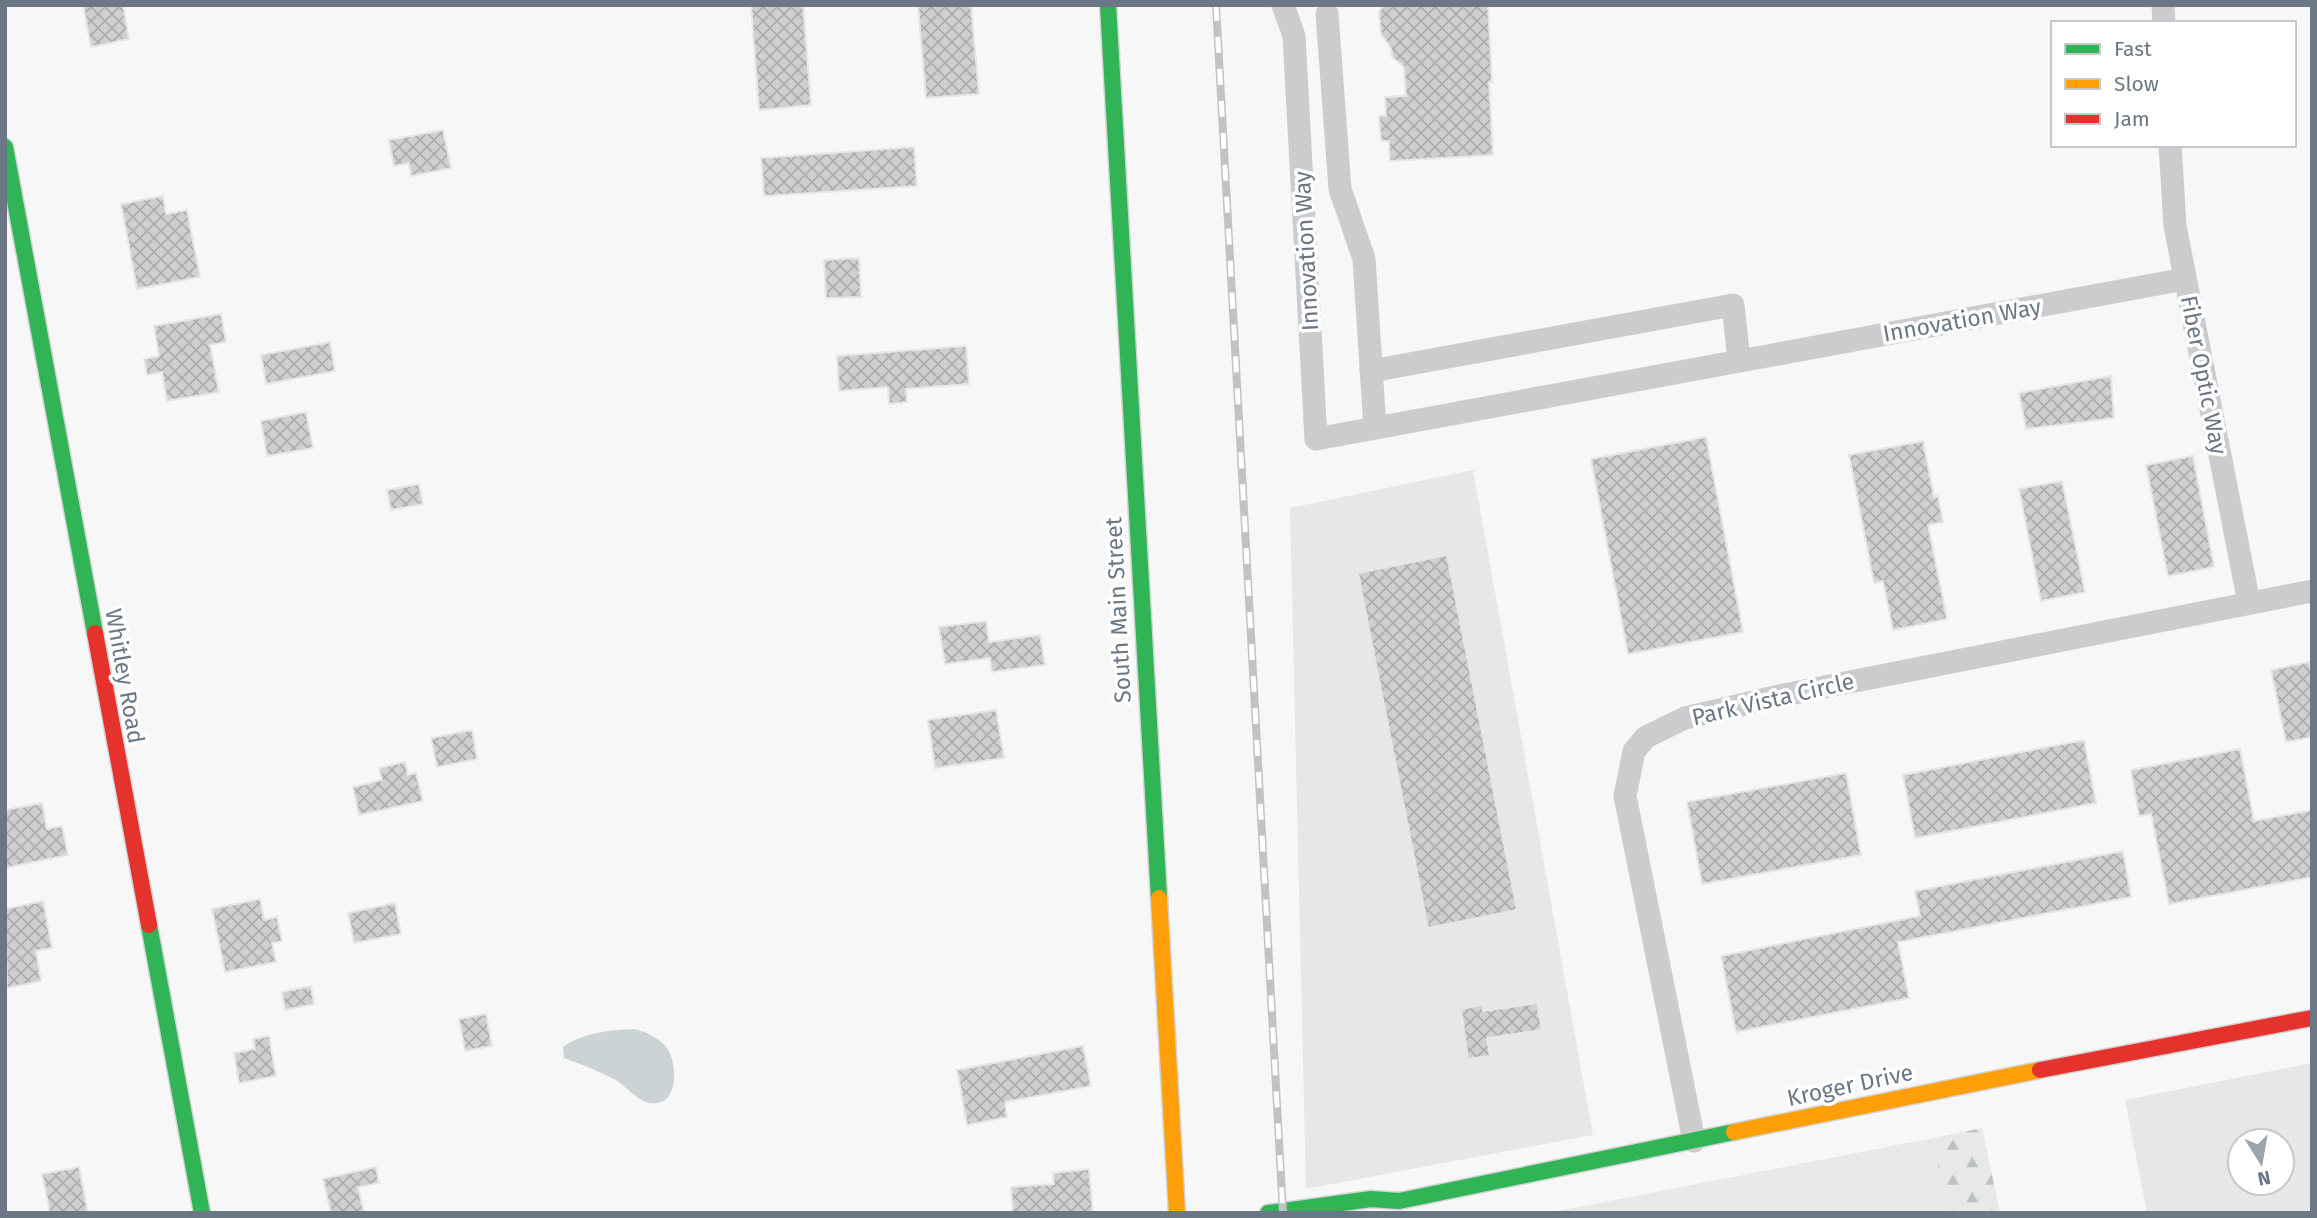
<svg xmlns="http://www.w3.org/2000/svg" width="2317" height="1218" viewBox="0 0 2317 1218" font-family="'Fira Sans',sans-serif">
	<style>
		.built { fill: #e6e7e8; fill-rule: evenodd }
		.grass { fill: #e6e9e5 }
		.forest { fill: url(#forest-firs) }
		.water { fill: #ccd3d5 }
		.building { fill: url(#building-cross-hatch); stroke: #e6e6e6; stroke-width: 2 }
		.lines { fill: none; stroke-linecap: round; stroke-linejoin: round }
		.fast-casing { stroke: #d3d4d5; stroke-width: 19 }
		.slow-casing { stroke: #d3d4d5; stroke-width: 19 }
		.jam-casing { stroke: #d3d4d5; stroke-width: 19 }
		.street { stroke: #ccccce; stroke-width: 23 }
		.fast { stroke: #30b455; stroke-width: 16 }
		.slow { stroke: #ff9f0a; stroke-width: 16 }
		.jam { stroke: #e5322d; stroke-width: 16 }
		.rail-casing { stroke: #c1c2c4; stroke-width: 8 }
		.rail { stroke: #fff; stroke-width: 5; stroke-dasharray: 16; stroke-linecap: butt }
		.labels { text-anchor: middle; stroke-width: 7; stroke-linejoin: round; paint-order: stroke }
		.street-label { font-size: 23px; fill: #6b7784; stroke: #fff }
	</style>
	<defs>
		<pattern id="forest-firs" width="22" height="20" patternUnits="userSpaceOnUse" patternTransform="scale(1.75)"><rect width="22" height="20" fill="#e6e9e5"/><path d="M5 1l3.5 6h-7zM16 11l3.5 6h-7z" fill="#bec2bf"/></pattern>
		<pattern id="building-cross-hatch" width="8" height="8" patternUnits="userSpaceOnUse" patternTransform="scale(1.75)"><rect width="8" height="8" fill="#cecfd0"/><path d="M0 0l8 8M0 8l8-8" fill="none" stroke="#abadae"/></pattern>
	</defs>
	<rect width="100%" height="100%" fill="#f7f7f7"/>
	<g class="built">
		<path d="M1473 470 1593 1135 1306 1189 1290 508Z"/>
		<path d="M2312 1063V1213H2147L2125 1100ZM2240 1141H2282V1183H2240Z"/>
	</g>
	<path class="grass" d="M1933 1138 1946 1213H1548Z"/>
	<path class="forest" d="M1982 1128 2000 1213H1946L1933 1138Z"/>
	<path class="water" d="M635 1029C648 1033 658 1037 667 1048 678 1064 679 1107 651 1103 638 1102 625 1085 614 1079 598 1071 581 1064 564 1058L563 1047C584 1032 610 1030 635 1029Z"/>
	<g class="building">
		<path d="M83 5H123L129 39 91 47Z"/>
		<path d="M751 5H803L811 105 759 110Z"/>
		<path d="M918 5H971L979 94 926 98Z"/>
		<path d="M1383 5H1488L1492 82H1489L1493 155 1390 161 1389 141H1381L1379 116H1386L1385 97 1406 96 1404 67 1392 57 1391 48 1381 34 1379 12Z"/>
		<path d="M443 130 451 168 411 176 409 163 394 166 389 140Z"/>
		<path d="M914 147 917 186 764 196 761 158Z"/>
		<path d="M163 196 166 214 187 210 200 277 137 289 121 204Z"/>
		<path d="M859 258 861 297 826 298 824 260Z"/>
		<path d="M221 314 226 342 210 345 219 392 167 401 162 372 147 375 144 359 159 356 154 326Z"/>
		<path d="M330 342 335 371 266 384 261 355Z"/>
		<path d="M966 346 969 384 906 389 907 402 889 404 888 387 839 391 837 356Z"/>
		<path d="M2111 376 2114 418 2026 429 2019 393Z"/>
		<path d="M306 412 313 448 267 456 261 421Z"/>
		<path d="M1706 437 1743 632 1628 654 1591 459Z"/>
		<path d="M1923 441 1934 497 1938 496 1943 522 1928 525 1947 619 1893 630 1883 581 1874 583 1849 455Z"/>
		<path d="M2193 456 2214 567 2168 576 2146 465Z"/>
		<path d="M2062 481 2085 592 2041 601 2019 489Z"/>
		<path d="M419 484 423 504 391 510 387 490Z"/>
		<path d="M1447 555 1517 910 1428 928 1358 573Z"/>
		<path d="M986 621 989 642 1040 635 1045 665 992 672 990 658 945 664 939 627Z"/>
		<path d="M2309 662 2312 673V737L2286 742 2271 670Z"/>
		<path d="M996 710 1004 758 935 768 928 720Z"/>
		<path d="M472 730 477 759 437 767 431 738Z"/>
		<path d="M2084 740 2096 803 1915 838 1903 775Z"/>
		<path d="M2240 749 2254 821 2312 810V877L2169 904 2151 814 2139 816 2131 770Z"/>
		<path d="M405 762 408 775 416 773 423 801 359 815 353 787 382 780 379 768Z"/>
		<path d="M1846 773 1861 855 1702 884 1687 802Z"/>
		<path d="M42 803 47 829 62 826 68 855 5 868V810Z"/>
		<path d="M2123 851 2131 897 1898 942 1909 998 1736 1032 1721 956 1920 916 1915 891Z"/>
		<path d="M260 899 264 920 277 917 282 941 272 943 276 962 225 972 212 909Z"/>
		<path d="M43 901 52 948 36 951 41 981 7 988 5 909Z"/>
		<path d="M395 903 401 934 354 943 348 913Z"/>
		<path d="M311 986 314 1004 285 1010 282 992Z"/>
		<path d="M1537 1003 1542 1030 1487 1038 1490 1056 1468 1059 1461 1009 1483 1005V1011Z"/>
		<path d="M486 1014 492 1046 465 1051 459 1019Z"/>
		<path d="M269 1036 276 1076 239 1083 234 1053 255 1049 253 1039Z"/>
		<path d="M1083 1046 1091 1086 1005 1102 1007 1117 967 1125 957 1070Z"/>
		<path d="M79 1167 88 1213H50L42 1174Z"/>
		<path d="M376 1167 379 1183 358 1187 364 1213H331L323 1179Z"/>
		<path d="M1089 1169 1093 1213H1013L1011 1187 1054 1184 1053 1173Z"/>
	</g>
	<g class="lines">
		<g class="fast-casing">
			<g id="fast">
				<path d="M1108 5 1159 898"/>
				<path d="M5 147 95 633"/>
				<path d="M149 925 202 1213"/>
				<path d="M1268 1213 1371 1199 1399 1201 1734 1132"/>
			</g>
		</g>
		<g class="slow-casing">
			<g id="slow">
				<path d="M1159 898 1177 1213"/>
				<path d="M1734 1132 2040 1070"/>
			</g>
		</g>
		<g class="jam-casing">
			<g id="jam">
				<path d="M95 633 149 925"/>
				<path d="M2040 1070 2312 1018"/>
			</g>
		</g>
		<g class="street">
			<path d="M1283 5 1294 36 1316 439 2185 279"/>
			<path d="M2163 5 2164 23"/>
			<path d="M1327 14 1340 189 1364 259 1375 428"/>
			<path d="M2170 145 2175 226 2249 603"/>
			<path d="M1371 371 1733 305 1739 361"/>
			<path d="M1694 1141 1625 796 1634 751 1646 737 1685 718 1784 695 2312 591"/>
		</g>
		<use href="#fast" class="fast"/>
		<use href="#slow" class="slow"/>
		<use href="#jam" class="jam"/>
		<g class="rail-casing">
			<path id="rail" d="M1216 5 1283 1213"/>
		</g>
		<use href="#rail" class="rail"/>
	</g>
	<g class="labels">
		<g class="street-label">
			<text transform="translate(1306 251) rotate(-93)" y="8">Innovation Way</text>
			<text transform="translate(1962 320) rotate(-10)" y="8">Innovation Way</text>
			<text transform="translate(2204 375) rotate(79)" y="8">Fiber Optic Way</text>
			<text transform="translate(1118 610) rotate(-93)" y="8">South Main Street</text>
			<text transform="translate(125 676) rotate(80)" y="8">Whitley Road</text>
			<text transform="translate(1773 699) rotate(-13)" y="8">Park Vista Circle</text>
			<text transform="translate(1850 1085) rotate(-12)" y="8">Kroger Drive</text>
		</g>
	</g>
	<rect width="2317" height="1218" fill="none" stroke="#6b7784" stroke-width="14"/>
	<rect x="2051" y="21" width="245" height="126" fill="#ffffff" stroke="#c4c9ce" stroke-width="2"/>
	<rect x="2065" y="44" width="35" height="10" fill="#30b455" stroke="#c4c9ce" stroke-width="2"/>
	<text x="2114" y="56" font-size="21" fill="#6b7784">Fast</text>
	<rect x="2065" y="79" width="35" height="10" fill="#ff9f0a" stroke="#c4c9ce" stroke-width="2"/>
	<text x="2114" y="91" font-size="21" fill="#6b7784">Slow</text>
	<rect x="2065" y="114" width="35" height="10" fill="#e5322d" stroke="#c4c9ce" stroke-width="2"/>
	<text x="2114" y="126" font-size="21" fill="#6b7784">Jam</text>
	<g transform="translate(2261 1162) rotate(169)"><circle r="33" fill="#ffffff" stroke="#c4c9ce" stroke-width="2"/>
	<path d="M0-5L12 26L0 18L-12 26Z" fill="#9ca4ac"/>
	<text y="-10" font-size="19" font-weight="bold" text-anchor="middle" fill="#6b7784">N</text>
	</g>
</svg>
